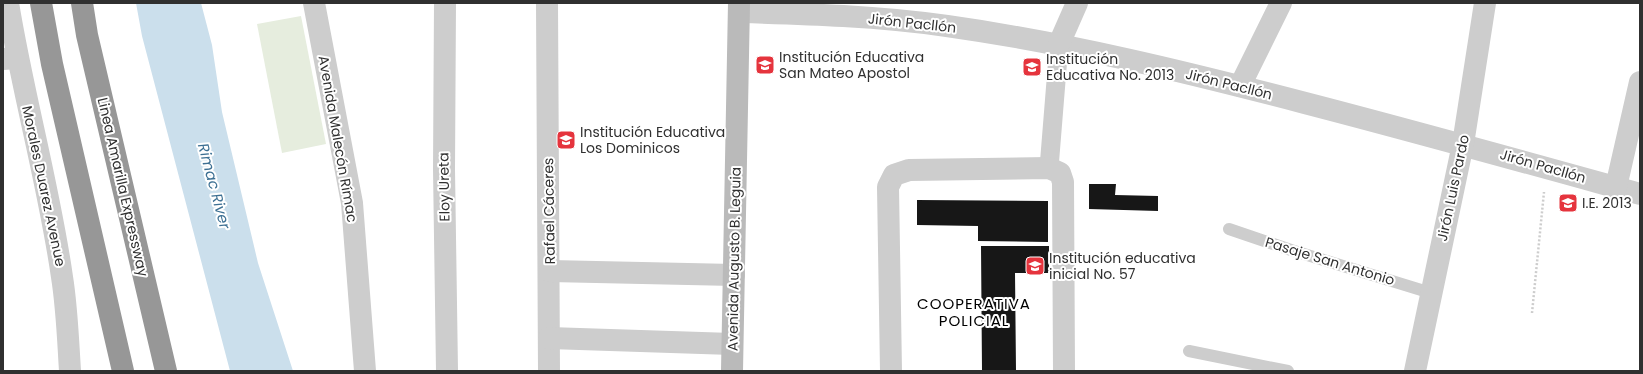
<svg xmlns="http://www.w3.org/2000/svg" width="1643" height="374" viewBox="0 0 1643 374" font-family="Poppins,sans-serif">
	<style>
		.green { fill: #e6edde }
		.water { fill: #cbdfec }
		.building { fill: #171717 }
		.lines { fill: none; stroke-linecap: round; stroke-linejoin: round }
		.path { stroke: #cdcdcd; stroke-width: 2.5; stroke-dasharray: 2 2; stroke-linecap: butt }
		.service { stroke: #cdcdcd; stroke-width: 12 }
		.pedestrian { stroke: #cdcdcd; stroke-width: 19 }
		.minor { stroke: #cdcdcd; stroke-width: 22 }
		.tertiary { stroke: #cdcdcd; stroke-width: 22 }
		.secondary { stroke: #bababa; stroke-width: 22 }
		.motorway { stroke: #979797; stroke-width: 22 }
		.labels { text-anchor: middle; stroke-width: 4; stroke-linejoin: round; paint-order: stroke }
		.street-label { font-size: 14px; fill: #303030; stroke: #fff }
		.poi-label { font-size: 14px; fill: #303030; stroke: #fff; text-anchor: start }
		.water-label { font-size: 15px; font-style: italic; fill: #3d7093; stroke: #fff }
		.neighbourhood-label { font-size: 15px; letter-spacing: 1px; fill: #000; stroke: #fff }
	</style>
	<rect width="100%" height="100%" fill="#fff"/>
	<path class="green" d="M301 16 326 144 282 153 257 24Z"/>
	<path class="water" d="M136 3H201L212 45 222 112 258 263 293 371H230L142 36Z"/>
	<g class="building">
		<path d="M1089 184H1116L1115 195 1158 196V211L1089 209Z"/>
		<path d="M917 200 1048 201V242L978 241V226L917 225Z"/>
		<path d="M981 246H1049V273H1015L1016 371H982Z"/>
	</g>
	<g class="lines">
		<path class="path" d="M1532 313 1544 192"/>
		<g class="service">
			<path d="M1229 229 1291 250 1431 293"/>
			<path d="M1189 351 1288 371"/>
		</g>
		<path class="pedestrian" d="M1049 168 1059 44"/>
		<g class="minor">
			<path d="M314 3 352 203 365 371"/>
			<path d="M445 3 444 169 447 371"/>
			<path d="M547 3 549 371"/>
			<path d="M739 12C808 14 878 16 947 26 1068 43 1186 72 1305 103 1417 132 1528 163 1640 194"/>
			<path d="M1059 44 1077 3"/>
			<path d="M3 59 17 58"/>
			<path d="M1240 86 1281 3"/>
			<path d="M1616 187 1640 82"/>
			<path d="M550 271 734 275"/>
			<path d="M549 338 732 344"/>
			<path d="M891 371 888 187 894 175 909 170 1049 168 1060 173 1063 182 1064 371"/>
			<path d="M1415 371 1463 144 1485 3"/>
		</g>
		<path class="tertiary" d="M8 3C23 95 49 185 62 277 67 308 68 340 70 371"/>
		<path class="secondary" d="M732 371 739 3"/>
		<g class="motorway">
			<path d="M41 3 52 64 123 371"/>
			<path d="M82 3 87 35 166 371"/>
		</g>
	</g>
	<defs>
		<g id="school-square" transform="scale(1)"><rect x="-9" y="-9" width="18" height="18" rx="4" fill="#e5343d" stroke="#fff"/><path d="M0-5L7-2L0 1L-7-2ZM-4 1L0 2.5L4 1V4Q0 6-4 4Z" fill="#fff"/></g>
	</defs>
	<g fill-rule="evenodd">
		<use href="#school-square" x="765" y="65"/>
		<use href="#school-square" x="1032" y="67"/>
		<use href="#school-square" x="566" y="140"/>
		<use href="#school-square" x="1568" y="203"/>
		<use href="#school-square" x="1035" y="266"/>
	</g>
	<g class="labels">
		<g class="street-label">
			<text transform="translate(912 23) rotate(6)" y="5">Jirón Pacllón</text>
			<text transform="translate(1229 84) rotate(14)" y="5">Jirón Pacllón</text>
			<text transform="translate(338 139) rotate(80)" y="5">Avenida Malecón Rímac</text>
			<text transform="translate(1543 166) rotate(16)" y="5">Jirón Pacllón</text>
			<text transform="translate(44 186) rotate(78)" y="5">Morales Duarez Avenue</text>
			<text transform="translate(123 187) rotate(77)" y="5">Linea Amarilla Expressway</text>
			<text transform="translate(444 187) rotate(-91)" y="5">Eloy Ureta</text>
			<text transform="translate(1453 188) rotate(-78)" y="5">Jirón Luis Pardo</text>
			<text transform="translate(549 211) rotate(-91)" y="5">Rafael Cáceres</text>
			<text transform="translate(734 259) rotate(-89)" y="5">Avenida Augusto B. Leguia</text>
			<text transform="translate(1330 261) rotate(17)" y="5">Pasaje San Antonio</text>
		</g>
		<g class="poi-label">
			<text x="779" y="62">Institución Educativa<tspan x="779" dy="16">San Mateo Apostol</tspan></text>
			<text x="1046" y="64">Institución<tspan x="1046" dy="16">Educativa No. 2013</tspan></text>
			<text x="580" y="137">Institución Educativa<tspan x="580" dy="16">Los Dominicos</tspan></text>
			<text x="1582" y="208">I.E. 2013</text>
			<text x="1049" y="263">Institución educativa<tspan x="1049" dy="16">inicial No. 57</tspan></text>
		</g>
		<g class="water-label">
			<text transform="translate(214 186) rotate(75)" y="5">Rimac River</text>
		</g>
		<g class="neighbourhood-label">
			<text x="974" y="309">COOPERATIVA<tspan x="974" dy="17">POLICIAL</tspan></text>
		</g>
	</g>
	<rect width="1643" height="374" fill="none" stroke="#303030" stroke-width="8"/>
</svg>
